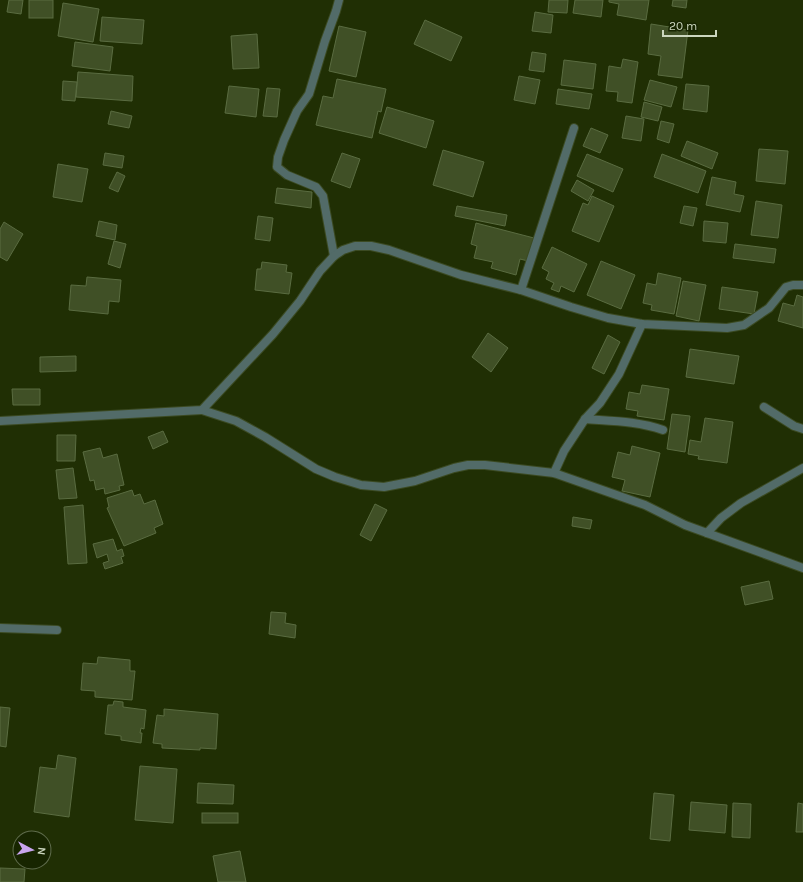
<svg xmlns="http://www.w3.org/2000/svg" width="803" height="882" viewBox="0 0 803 882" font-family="Karla,sans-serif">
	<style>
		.building { fill: #405026; stroke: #5a6c41 }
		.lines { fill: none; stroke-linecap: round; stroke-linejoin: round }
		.minor-casing { stroke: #3b4a22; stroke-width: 10 }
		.minor { stroke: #526b68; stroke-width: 8 }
	</style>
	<rect width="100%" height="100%" fill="#202f04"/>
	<g class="building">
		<path d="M9 0H23L21 14 7 12Z"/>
		<rect x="29" y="0" width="24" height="18"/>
		<path d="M549 0H568L567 13 548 12Z"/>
		<path d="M575 0H603L601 17 573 13Z"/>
		<path d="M609 0H649L646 20 617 15 619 4 609 2Z"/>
		<path d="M673 0H687L686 8 672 6Z"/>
		<path d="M63 3 99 9 93 42 58 36Z"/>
		<path d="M535 12 553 15 551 33 532 31Z"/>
		<path d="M102 17 144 20 142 44 100 41Z"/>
		<path d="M425 20 462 37 451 61 414 44Z"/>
		<path d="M651 24 688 30 682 78 658 75 661 56 648 54Z"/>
		<path d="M339 26 366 32 356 77 329 71Z"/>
		<path d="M257 34 259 68 233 69 231 36Z"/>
		<path d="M75 42 113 47 110 71 72 66Z"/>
		<path d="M532 52 546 54 544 72 529 70Z"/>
		<path d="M623 59 638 62 632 103 617 101 618 92 606 91 609 66 621 68Z"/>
		<path d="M564 60 596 64 593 89 561 85Z"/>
		<path d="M78 72 133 76 132 101 76 97Z"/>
		<path d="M519 76 540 80 535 104 514 100Z"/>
		<path d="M337 79 386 89 381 112 378 111 372 138 316 125 323 96 333 98Z"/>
		<path d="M650 80 677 87 671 107 644 100Z"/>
		<path d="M63 81 77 82 75 101 62 100Z"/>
		<path d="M686 84 709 86 707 112 683 109Z"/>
		<path d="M229 86 259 89 256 117 225 113Z"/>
		<path d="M267 88 280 89 277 117 263 116Z"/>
		<path d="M558 89 592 94 589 109 556 104Z"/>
		<path d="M644 102 662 107 658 121 641 117Z"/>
		<path d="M387 107 434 121 426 148 379 133Z"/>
		<path d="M111 111 132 116 129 128 108 124Z"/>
		<path d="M626 116 644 119 641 141 622 138Z"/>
		<path d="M661 121 674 124 669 143 657 139Z"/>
		<path d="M591 128 608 135 600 153 583 146Z"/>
		<path d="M687 141 718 153 712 169 681 156Z"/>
		<path d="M759 149 788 151 785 184 756 181Z"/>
		<path d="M443 150 484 162 473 197 433 185Z"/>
		<path d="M105 153 124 156 122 168 103 165Z"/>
		<path d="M342 153 360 159 350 188 331 181Z"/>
		<path d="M587 154 623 169 613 192 577 176Z"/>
		<path d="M662 154 706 171 698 193 654 177Z"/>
		<path d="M58 164 88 169 82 202 53 197Z"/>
		<path d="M117 172 125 176 118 192 109 188Z"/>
		<path d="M712 177 736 182 734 194 744 196 740 212 706 205Z"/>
		<path d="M577 180 594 190 588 201 571 191Z"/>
		<path d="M277 188 312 192 311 208 275 203Z"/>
		<path d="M592 196 614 206 599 242 572 231 583 203 588 205Z"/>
		<path d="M756 201 782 205 778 238 751 235Z"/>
		<path d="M457 206 507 215 505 226 455 216Z"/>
		<path d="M684 206 697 208 693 226 680 223Z"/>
		<path d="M258 216 273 218 270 241 255 239Z"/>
		<path d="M99 221 117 225 115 240 96 236Z"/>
		<path d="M704 221 728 223 726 243 703 241Z"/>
		<path d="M4 222 23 234 7 261 0 257V229Z"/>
		<path d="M476 223 534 238 528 261 520 259 516 275 491 268 493 262 474 258 477 246 471 244Z"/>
		<path d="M114 241 126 244 120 268 108 264Z"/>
		<path d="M735 244 776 249 774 263 733 258Z"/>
		<path d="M552 247 587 264 574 292 561 286 559 292 551 289 554 283 546 279 549 272 542 268Z"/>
		<path d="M601 261 635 275 621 309 587 295Z"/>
		<path d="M262 262 287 265 286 272 292 273 289 294 255 290 257 269H261Z"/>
		<path d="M658 273 681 278 674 314 651 310 652 305 643 303 647 283 656 285Z"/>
		<path d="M87 277 121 280 119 302 109 301 108 314 69 310 71 285 86 286Z"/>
		<path d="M683 281 706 285 699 321 676 316Z"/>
		<path d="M722 287 758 292 754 314 719 309Z"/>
		<path d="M797 295 803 297V328L778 321 783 303 794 306Z"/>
		<path d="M488 333 508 348 491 372 472 357Z"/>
		<path d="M608 335 620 342 604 374 592 368Z"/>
		<path d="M690 349 739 356 734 384 686 377Z"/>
		<path d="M76 356V371L40 372V357Z"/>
		<path d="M642 385 669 389 664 420 637 416 638 411 626 409 629 392 640 394Z"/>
		<path d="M12 389H40V405H13Z"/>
		<path d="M672 414 690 416 685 452 667 449Z"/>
		<path d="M705 418 733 422 727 463 698 459 699 456 688 454 690 440 701 442Z"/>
		<path d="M163 431 168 442 153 449 148 437Z"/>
		<path d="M57 435H76L75 461H57Z"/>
		<path d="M632 446 660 453 650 497 622 491 625 480 612 477 618 452 630 455Z"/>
		<path d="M100 448 103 458 117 454 124 485 119 486 120 490 105 494 104 488 96 490 94 480 90 481 83 452Z"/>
		<path d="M73 468 77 498 59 499 56 470Z"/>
		<path d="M132 490 134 496 140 494 144 504 155 500 163 524 154 528 156 533 124 546 107 508 109 507 107 498Z"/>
		<path d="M375 504 387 510 371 541 360 535Z"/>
		<path d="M83 505 87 563 68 564 64 507Z"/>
		<path d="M573 517 592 520 590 529 572 526Z"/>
		<path d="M113 539 117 551 122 549 124 556 121 557 123 563 105 569 103 563 109 561 107 554 97 558 93 544Z"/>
		<path d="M769 581 773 599 745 605 741 587Z"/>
		<path d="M271 612 286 613 285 623 296 625 295 638 269 634Z"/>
		<path d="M98 657 130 660V671H135L132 700 95 697V691L81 690 83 663 97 664Z"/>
		<path d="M114 701 123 702V707L146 710 144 729 141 728 140 733H142L141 743 121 740V736L105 734 108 705H113Z"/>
		<path d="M0 707 10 708 6 747 0 746Z"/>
		<path d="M164 709 218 714 216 749 200 748V750L162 748V744L153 743 157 715 164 716Z"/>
		<path d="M58 755 76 758 69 817 34 812 40 767 56 769Z"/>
		<path d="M140 766 177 769 173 823 135 820Z"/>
		<path d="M198 783 234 785 233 804 197 803Z"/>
		<path d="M654 793 674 795 670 841 650 839Z"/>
		<path d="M691 802 727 805 725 833 689 830Z"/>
		<path d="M733 803 751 804 750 838 732 837Z"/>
		<path d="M798 803 803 804V832H796Z"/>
		<rect x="202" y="813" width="36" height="10"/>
		<path d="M240 851 246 882H218L213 856Z"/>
		<path d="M0 868 25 869 24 882H0Z"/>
	</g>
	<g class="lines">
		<g class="minor-casing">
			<g id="minor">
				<path d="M334 256 323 196 316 187 287 175 277 167 278 157 284 140 297 111 309 94 325 41 336 11 339 0"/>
				<path d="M521 290 574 128"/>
				<path d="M764 407 794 426 803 429"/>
				<path d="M202 410 236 421 265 437 316 469 335 477 361 485 384 487 415 481 454 468 468 465H485L554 473 645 505 685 525 803 568"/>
				<path d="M585 419C612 421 638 421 663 430"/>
				<path d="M0 421 202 410 273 334 300 301 320 271 334 256 343 250 355 246H371L389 250 461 275 521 290 571 307 608 318 642 324 727 328 744 325 769 308 786 287 793 285H803"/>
				<path d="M554 473 564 451 585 419 600 403 619 374 642 324"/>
				<path d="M707 533 721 518 741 503 803 468"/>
				<path d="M0 628 57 630"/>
			</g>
		</g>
		<use href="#minor" class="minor"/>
	</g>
	<g transform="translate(32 850) rotate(97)"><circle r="19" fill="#172500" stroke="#5f6c4c"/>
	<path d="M0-3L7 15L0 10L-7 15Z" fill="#c9a5ee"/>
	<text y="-6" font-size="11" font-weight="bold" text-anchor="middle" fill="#cbd6be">N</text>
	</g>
	<path d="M663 30v6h53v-6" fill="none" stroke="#cbd6be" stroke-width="2"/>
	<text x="669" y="30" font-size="12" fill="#cbd6be" stroke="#172500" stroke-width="3" paint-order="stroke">20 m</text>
</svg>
